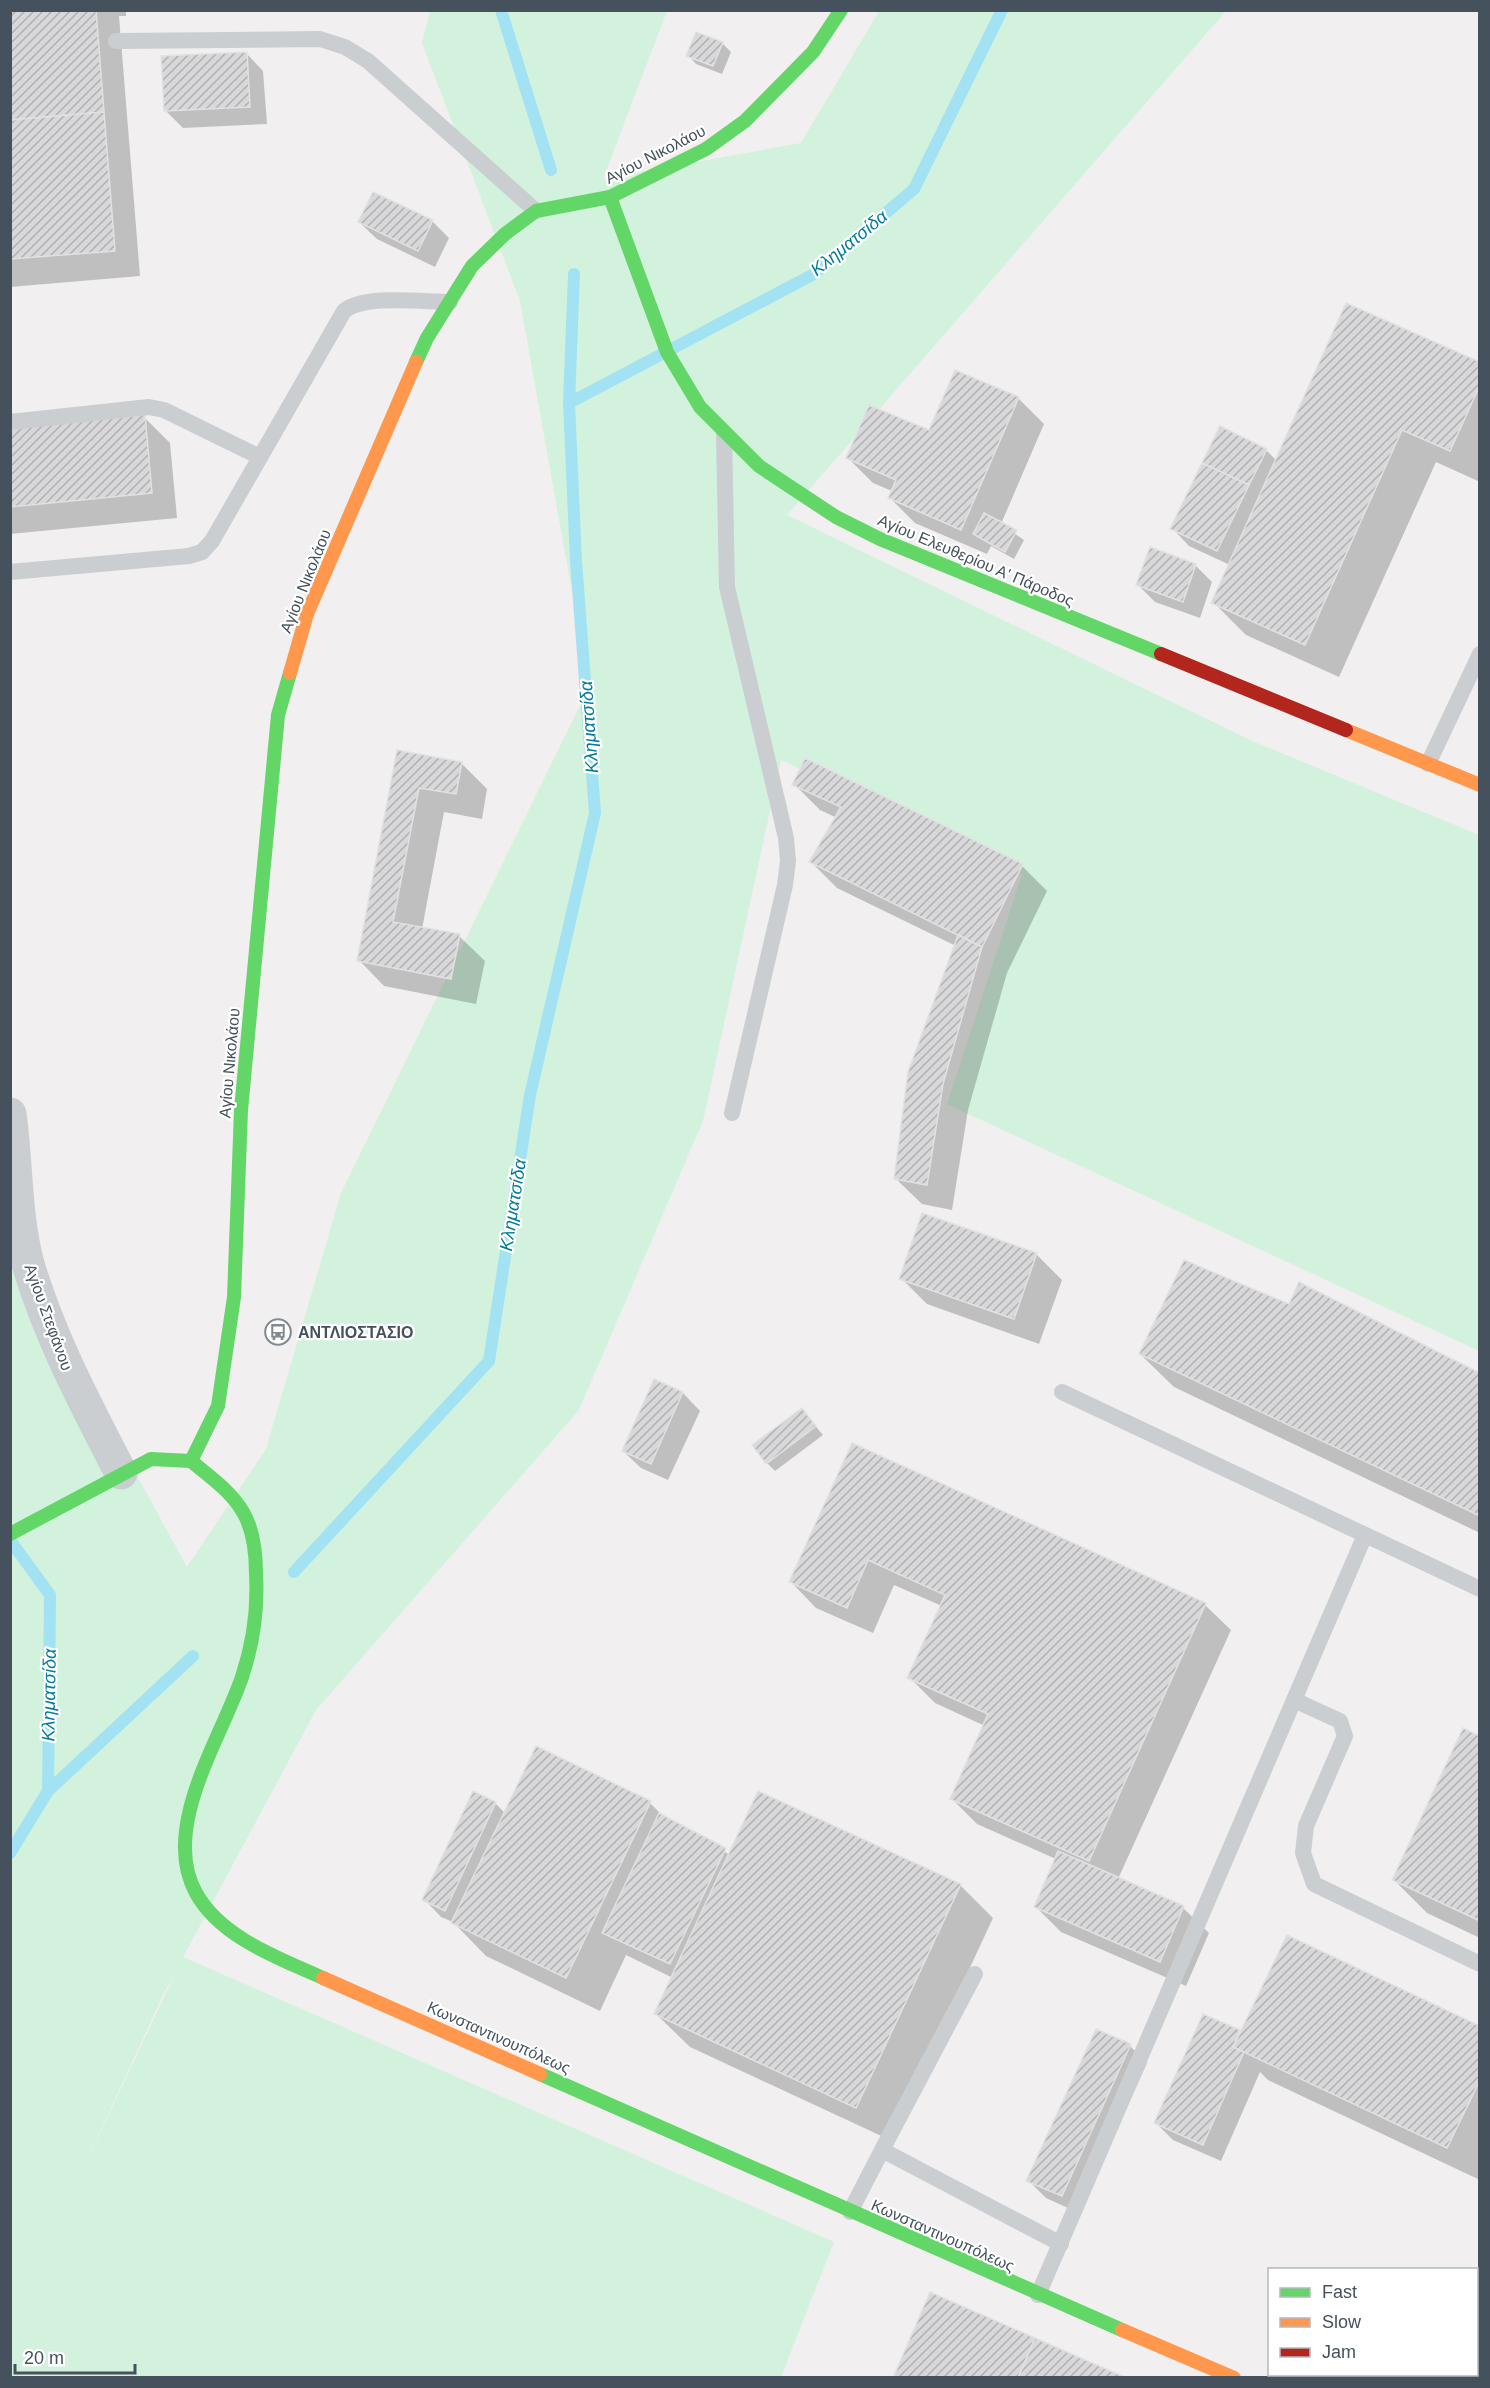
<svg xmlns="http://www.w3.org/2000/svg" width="1490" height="2388" viewBox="0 0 1490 2388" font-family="Arial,sans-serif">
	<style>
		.green { fill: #d2f2de; fill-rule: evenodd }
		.shadow { fill: #0003 }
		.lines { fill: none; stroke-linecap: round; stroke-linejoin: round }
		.stream { stroke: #a3e2f3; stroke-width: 12 }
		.building { fill: url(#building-hatch); stroke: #e2e1e2; stroke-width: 1.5 }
		.lane { stroke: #cbced1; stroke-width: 16 }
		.street { stroke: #cbced1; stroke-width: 33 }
		.fast { stroke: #63d668; stroke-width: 14 }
		.slow { stroke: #ff974d; stroke-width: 14 }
		.jam { stroke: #b3261e; stroke-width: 14 }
		.labels { text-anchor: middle; stroke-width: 4.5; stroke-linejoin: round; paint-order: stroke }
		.street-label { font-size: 16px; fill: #45525e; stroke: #fff }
		.poi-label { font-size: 16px; font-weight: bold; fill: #45525e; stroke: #fff; text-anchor: start }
		.water-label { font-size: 18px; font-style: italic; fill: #037c9d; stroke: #fff }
	</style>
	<defs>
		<pattern id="building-hatch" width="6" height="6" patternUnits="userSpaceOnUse" patternTransform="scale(1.5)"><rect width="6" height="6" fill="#d8d7d9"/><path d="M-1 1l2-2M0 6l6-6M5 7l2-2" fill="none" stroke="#b1b1b3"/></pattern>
	</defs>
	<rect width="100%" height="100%" fill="#f1efef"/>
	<path class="green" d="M430 11H667L603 179 801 143 879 11H1226L787 515 1250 740 1479 835V1351L947 1104 1022 874 781 760 703 1121 579 1410 316 1710 183 1957 834 2242 781 2377H11L10 1189 56 1328 187 1567 266 1449 341 1193 589 687 520 301 422 43ZM174 1976 75 2186 163 1995Z"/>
	<g class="shadow">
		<path d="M10 10H126V16H119L140 276 10 287Z"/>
		<path d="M697 33 723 44 731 52 722 74 696 64 688 55Z"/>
		<path d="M246 53 263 71 267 124 183 128 166 111Z"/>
		<path d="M432 221 449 238 435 267 377 239 359 222Z"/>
		<path d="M1480 364V482L1436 462 1339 677 1246 635 1213 602 1230 565 1189 546 1172 528 1266 450 1277 461Z"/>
		<path d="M1018 398 1044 424 1001 524 1024 540 1014 559 991 546 987 554 915 523 890 498 892 491 873 483 848 458 930 432Z"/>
		<path d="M144 417 170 443 177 518 10 534V430Z"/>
		<path d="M1195 565 1212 582 1200 618 1155 602 1138 585Z"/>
		<path d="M398 752 462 764 487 789 482 819 444 812 422 929 459 936 485 961 476 1004 384 986 359 960Z"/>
		<path d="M794 784 1022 866 1047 891 1007 973 968 1110 952 1210 922 1204 896 1179 956 946 837 888 811 862 837 818 820 810Z"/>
		<path d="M1036 1254 1062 1280 1039 1344 927 1304 901 1278Z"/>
		<path d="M1290 1306 1480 1374V1533L1174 1387 1140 1354Z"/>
		<path d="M655 1381 683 1393 700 1411 668 1480 641 1468 623 1451Z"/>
		<path d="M802 1410 823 1435 775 1471 767 1463Z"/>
		<path d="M852 1445 1205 1605 1231 1630 1118 1879 1183 1908 1209 1933 1186 1986 1061 1932 1035 1906 1056 1859 977 1824 951 1798 985 1726 935 1703 909 1677 942 1606 894 1585 873 1633 816 1608 791 1582Z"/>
		<path d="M1480 1737V1938L1427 1913 1394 1880Z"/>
		<path d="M495 1803 505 1813 650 1803 664 1817 730 1855 960 1885 993 1918 890 2140 690 2047 656 2014 673 1978 626 1955 600 2011 486 1956 453 1922 441 1917 424 1899Z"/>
		<path d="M1203 2016 1241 2033 1480 2028V2180L1268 2080 1260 2072 1221 2161 1173 2140 1156 2123Z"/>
		<path d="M1130 2046 1147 2063 1079 2213 1046 2198 1028 2180Z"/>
	</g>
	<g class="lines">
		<g class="stream">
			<path d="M501 10 551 170"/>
			<path d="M569 403 574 274"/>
			<path d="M10 1540 50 1595 48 1791 10 1853"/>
			<path d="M294 1572 489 1361 530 1095 595 813 576 561 569 403 814 274 914 189 1002 10"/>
			<path d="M48 1791 193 1656"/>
		</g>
	</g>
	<g class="building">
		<path d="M10 10H96L104 112 10 120Z"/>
		<path d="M696 32 723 42 713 66 686 56Z"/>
		<path d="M247 52 250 107 164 111 161 56Z"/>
		<path d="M104 112 115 251 10 259V120Z"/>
		<path d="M373 192 433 220 418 251 358 222Z"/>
		<path d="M1346 303 1480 362V385L1450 451 1402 430 1305 645 1211 603Z"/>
		<path d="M955 370 1019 397 961 530 888 498 896 480 846 458 869 405 929 430Z"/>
		<path d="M145 415 152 493 10 507V428Z"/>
		<path d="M1220 426 1267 449 1249 485 1202 463Z"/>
		<path d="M1202 463 1249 485 1217 551 1170 529Z"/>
		<path d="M984 513 1017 530 1005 552 973 534Z"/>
		<path d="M1150 547 1196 564 1183 602 1136 585Z"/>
		<path d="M397 750 462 762 456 794 419 788 393 922 460 934 451 979 357 961Z"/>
		<path d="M805 758 1023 864 982 947 809 862 841 807 792 785Z"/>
		<path d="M958 935 982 947 943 1084 927 1185 894 1179 908 1072Z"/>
		<path d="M922 1213 1037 1253 1014 1319 899 1279Z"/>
		<path d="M1184 1260 1289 1304 1299 1282 1480 1373V1516L1139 1354Z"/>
		<path d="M654 1379 683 1392 651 1464 622 1451Z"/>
		<path d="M802 1408 816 1426 766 1464 752 1445Z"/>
		<path d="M852 1443 1206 1603 1089 1861 950 1799 988 1714 907 1678 945 1595 868 1560 847 1608 789 1582Z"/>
		<path d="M1463 1728 1480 1736V1921L1392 1880Z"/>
		<path d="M536 1746 651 1801 566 1978 451 1923Z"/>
		<path d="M473 1791 496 1802 445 1911 422 1900Z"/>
		<path d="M758 1791 961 1884 856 2108 654 2014Z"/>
		<path d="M659 1813 726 1848 670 1964 602 1933Z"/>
		<path d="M1058 1851 1184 1906 1160 1962 1034 1907Z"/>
		<path d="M1287 1935 1480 2026V2080L1447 2148 1233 2047Z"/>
		<path d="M1203 2014 1240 2030 1233 2047 1244 2052 1203 2145 1154 2123Z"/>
		<path d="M1096 2029 1131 2044 1062 2196 1026 2181Z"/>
		<path d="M930 2292 1035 2338 1018 2378H893Z"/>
		<path d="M1035 2338 1127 2378H1018Z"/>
	</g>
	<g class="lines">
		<g class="lane">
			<path d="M116 41 320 39 345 47 368 61 536 211"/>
			<path d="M10 422 149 407 164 410 260 457"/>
			<path d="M724 433 727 587 786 838 788 861 785 885 732 1113"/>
			<path d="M10 572 189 556 202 552 212 541 344 311C365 294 422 302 450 302"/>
			<path d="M1428 764 1480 654"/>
			<path d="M1062 1392 1480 1589"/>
			<path d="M1294 1700 1340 1721 1345 1736 1306 1826 1303 1853 1314 1884 1480 1964"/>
			<path d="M882 2150 975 1974"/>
			<path d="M850 2212 882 2150 1061 2244"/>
			<path d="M1038 2295 1365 1535"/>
		</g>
		<path class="street" d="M10 1114C17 1163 15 1216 28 1264 50 1338 86 1405 121 1473"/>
		<g class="fast">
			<path d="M610 197 667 352 700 407 759 466 836 517 880 539 1161 654"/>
			<path d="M416 362 427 338 472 266 505 234 536 211 610 197 706 149 745 121 813 52 841 10"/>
			<path d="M191 1461 218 1406 234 1297 241 1110 278 715 290 673"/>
			<path d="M191 1461C209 1476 231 1491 243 1512 253 1529 256 1554 256 1574 258 1608 253 1644 242 1677 221 1739 160 1828 196 1893 221 1938 279 1958 323 1978"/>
			<path d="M10 1534 151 1459 191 1461"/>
			<path d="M540 2074 1122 2330"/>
		</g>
		<g class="slow">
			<path d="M290 673 307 614 416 362"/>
			<path d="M1346 730 1480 785"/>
			<path d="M323 1978 540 2074"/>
			<path d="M1122 2330 1234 2378"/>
		</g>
		<path class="jam" d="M1161 654 1346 730"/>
	</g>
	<defs>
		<g id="bus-ring" transform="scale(1.35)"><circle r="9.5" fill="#fff" stroke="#818991" stroke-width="1.5"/><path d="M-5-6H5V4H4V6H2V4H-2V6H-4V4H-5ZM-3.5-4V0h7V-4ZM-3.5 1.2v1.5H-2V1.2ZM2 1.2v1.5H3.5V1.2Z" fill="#818991"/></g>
	</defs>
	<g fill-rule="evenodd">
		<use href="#bus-ring" x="278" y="1332"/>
	</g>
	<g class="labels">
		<g class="street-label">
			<text transform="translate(655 154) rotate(-27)" y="6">Αγίου Νικολάου</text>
			<text transform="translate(976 560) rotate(23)" y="6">Αγίου Ελευθερίου Α' Πάροδος</text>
			<text transform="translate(305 581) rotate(-68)" y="6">Αγίου Νικολάου</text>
			<text transform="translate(229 1063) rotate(-85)" y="6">Αγίου Νικολάου</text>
			<text transform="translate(49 1317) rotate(70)" y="6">Αγίου Στεφάνου</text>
			<text transform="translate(499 2037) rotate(24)" y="6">Κωνσταντινουπόλεως</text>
			<text transform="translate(943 2235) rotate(24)" y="6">Κωνσταντινουπόλεως</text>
		</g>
		<g class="poi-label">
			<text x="298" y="1338">ΑΝΤΛΙΟΣΤΑΣΙΟ</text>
		</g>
		<g class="water-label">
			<text transform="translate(849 243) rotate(-39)" y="6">Κληματσίδα</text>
			<text transform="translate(589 727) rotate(-94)" y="6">Κληματσίδα</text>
			<text transform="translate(513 1205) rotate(-81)" y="6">Κληματσίδα</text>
			<text transform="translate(49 1695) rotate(-89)" y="6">Κληματσίδα</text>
		</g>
	</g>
	<rect width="1490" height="2388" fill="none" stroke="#45525e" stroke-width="24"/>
	<rect x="1268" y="2268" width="210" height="108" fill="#ffffff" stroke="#b5babf" stroke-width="1.5"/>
	<rect x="1280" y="2288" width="30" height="9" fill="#63d668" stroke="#b5babf" stroke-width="1.5"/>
	<text x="1322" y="2298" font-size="18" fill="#45525e">Fast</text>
	<rect x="1280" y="2318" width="30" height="9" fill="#ff974d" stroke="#b5babf" stroke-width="1.5"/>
	<text x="1322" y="2328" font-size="18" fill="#45525e">Slow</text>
	<rect x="1280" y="2348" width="30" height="9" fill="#b3261e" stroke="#b5babf" stroke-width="1.5"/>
	<text x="1322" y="2358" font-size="18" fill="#45525e">Jam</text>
	<path d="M15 2364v9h120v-9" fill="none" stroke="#45525e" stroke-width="3"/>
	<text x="24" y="2364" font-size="18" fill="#45525e" stroke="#ffffff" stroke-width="4.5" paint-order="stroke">20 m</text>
</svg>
